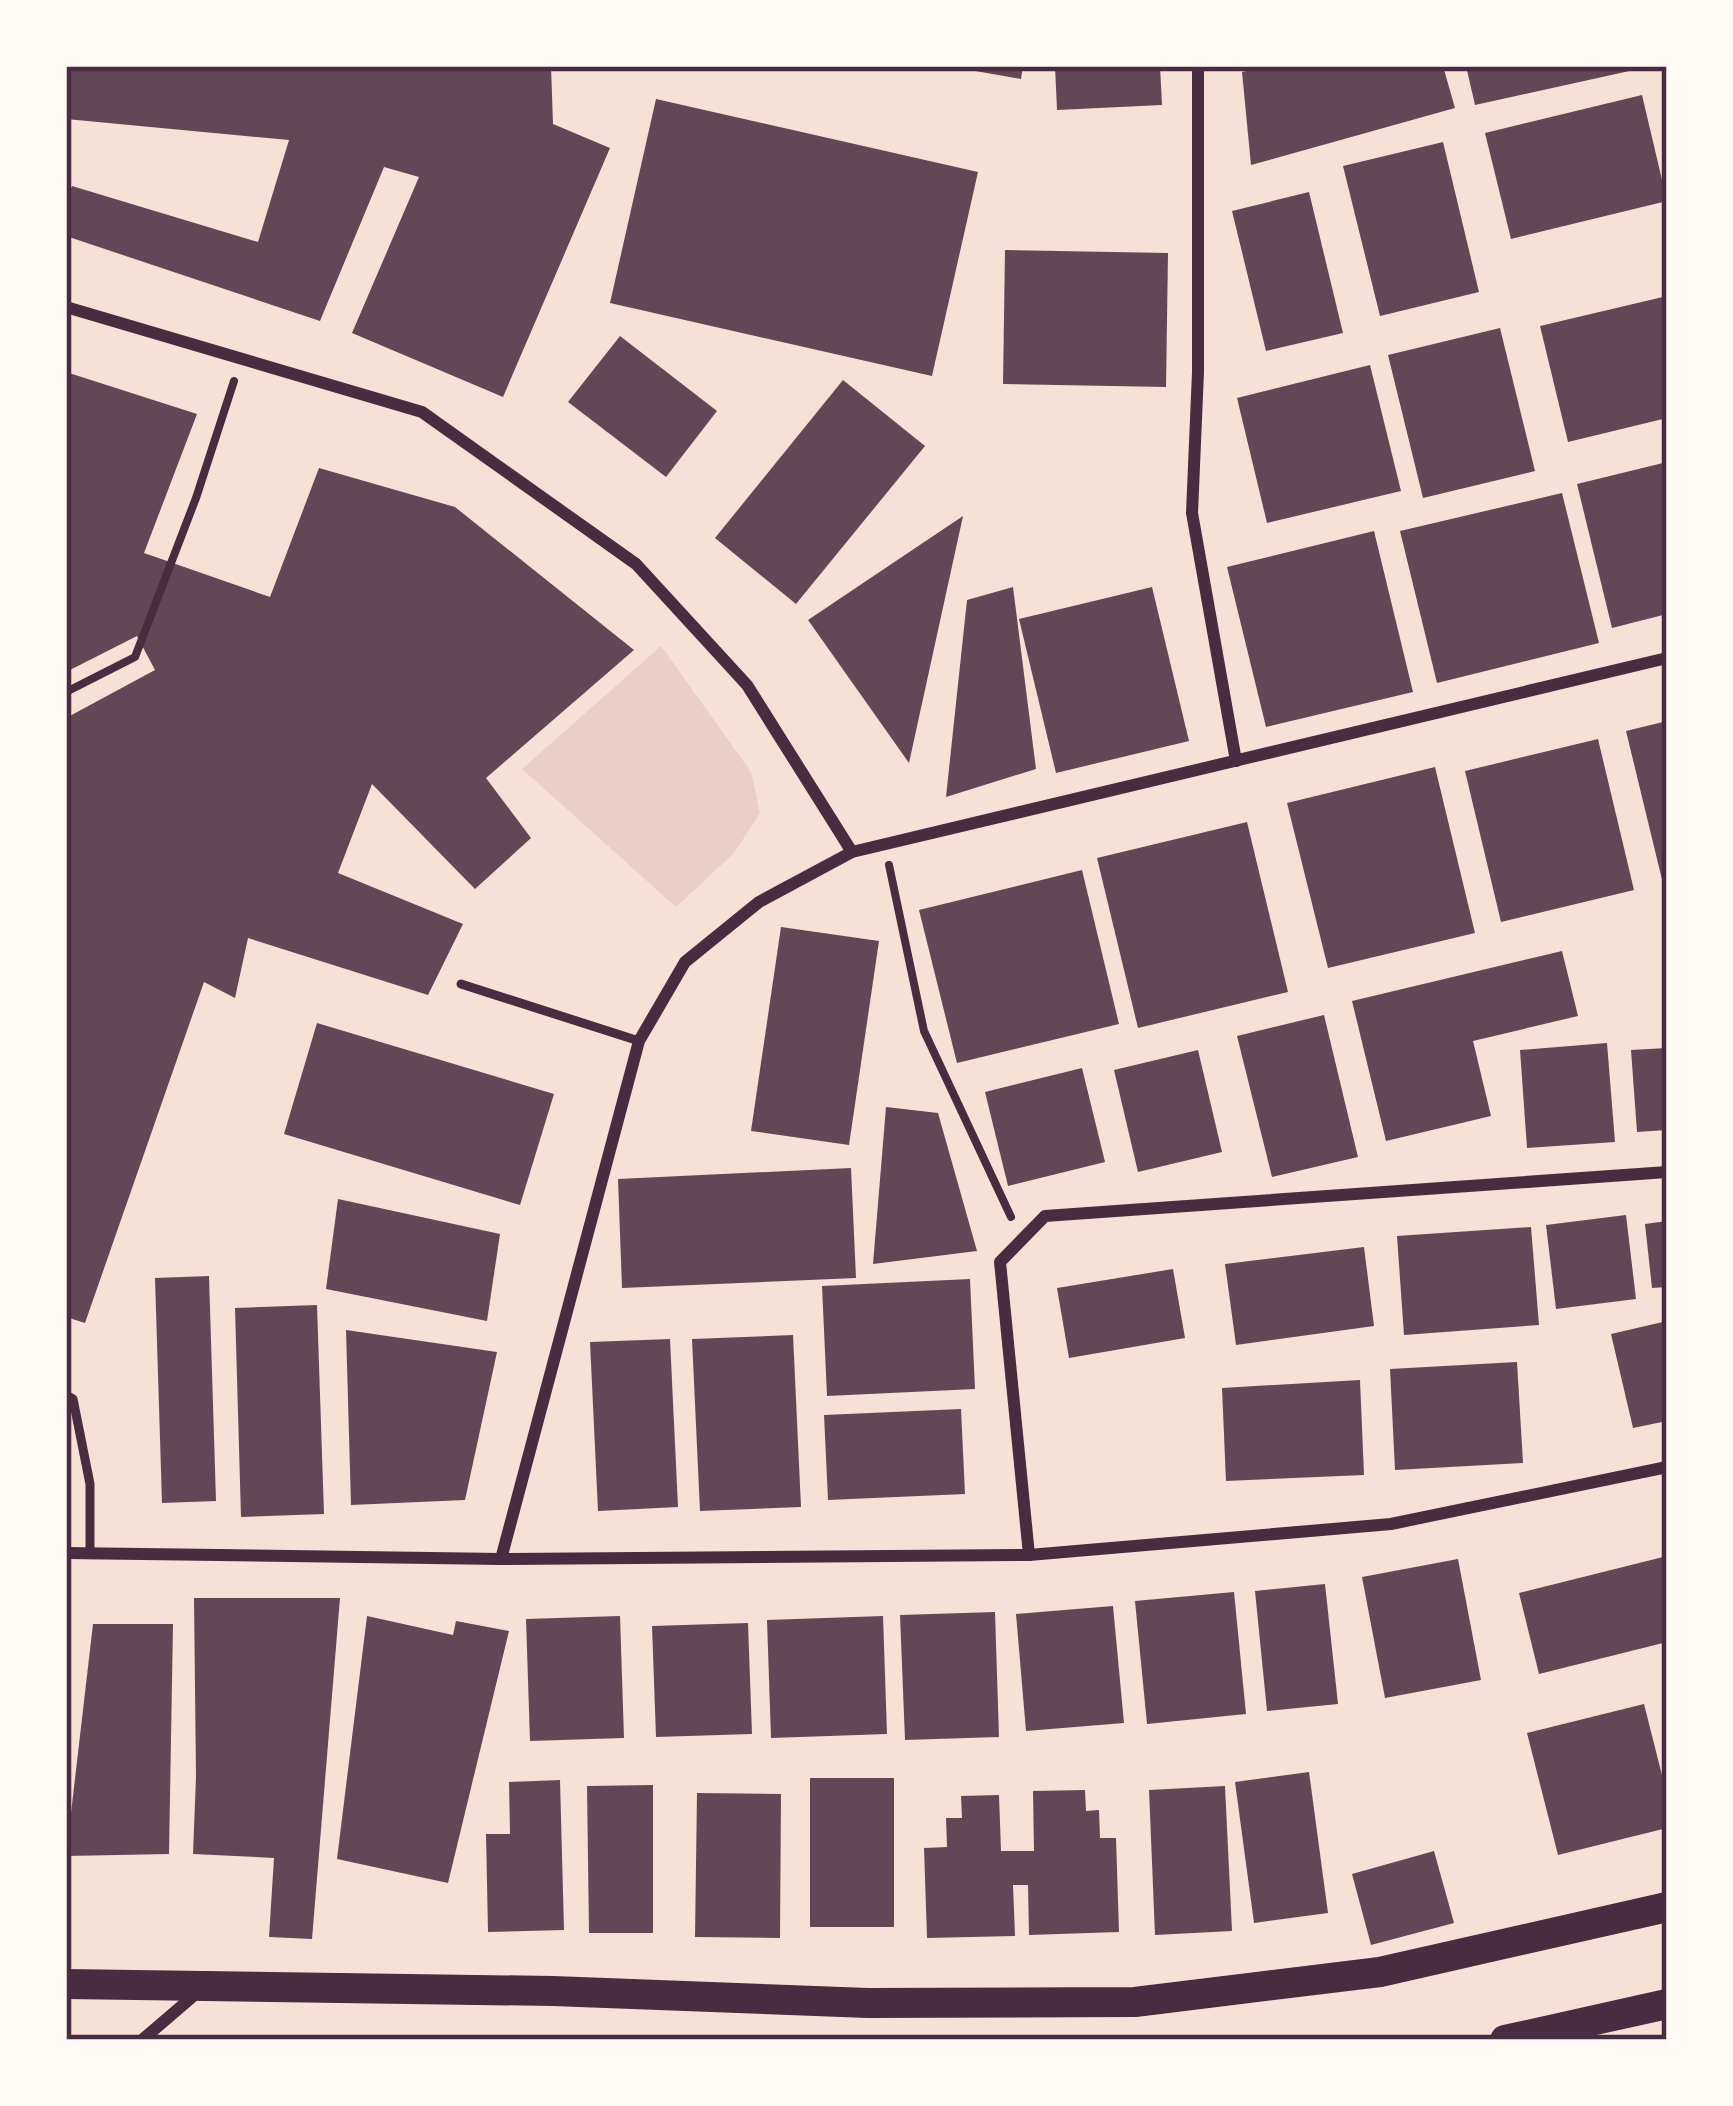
<svg xmlns="http://www.w3.org/2000/svg" width="1733" height="2106" viewBox="0 0 1733 2106" font-family="Quicksand,sans-serif">
	<style>
		.green { fill: #ebcfc5 }
		.building { fill: #644757 }
		.lines { fill: none; stroke-linecap: round; stroke-linejoin: round }
		.path { stroke: #4a2c40; stroke-width: 8 }
		.service { stroke: #4a2c40; stroke-width: 9 }
		.minor { stroke: #4a2c40; stroke-width: 12 }
		.primary { stroke: #4a2c40; stroke-width: 30 }
		.neatline { fill: none; stroke: #4a2c40; stroke-width: 4.5 }
	</style>
	<rect width="100%" height="100%" fill="#f7e1d7"/>
	<path class="green" d="M661 646 751 772 760 813 734 853 676 907 522 769Z"/>
	<g class="building">
		<path d="M66 66H551L553 124 610 148 503 397 352 333 419 177 384 167 320 321 66 236V200L72 186 258 242 289 140 66 119Z"/>
		<path d="M947 66H1023L1021 79Z"/>
		<path d="M1055 66H1160L1162 105 1057 110Z"/>
		<path d="M1268 66H1443L1455 108 1251 165 1242 72Z"/>
		<path d="M1466 66H1643V68L1475 105Z"/>
		<path d="M1642 95 1667 201 1511 239 1485 133Z"/>
		<path d="M656 99 978 172 932 376 610 303Z"/>
		<path d="M1443 142 1479 292 1380 316 1343 166Z"/>
		<path d="M1309 192 1343 333 1266 351 1232 211Z"/>
		<path d="M1005 250 1168 253 1166 387 1003 384Z"/>
		<path d="M1667 296V418L1568 442 1540 326Z"/>
		<path d="M1500 328 1535 471 1423 498 1388 355Z"/>
		<path d="M620 336 717 411 666 477 568 402Z"/>
		<path d="M1370 365 1401 491 1267 523 1237 398Z"/>
		<path d="M66 372 197 414 144 553 270 597 319 468 455 507 634 650 486 778 531 838 475 889 372 784 338 873 463 924 428 995 248 938 235 998 204 982 85 1323 66 1317V718L155 670 137 636 66 672Z"/>
		<path d="M843 380 925 446 796 604 715 538Z"/>
		<path d="M1667 462V614L1612 628 1577 484Z"/>
		<path d="M1562 493 1599 643 1437 683 1400 531Z"/>
		<path d="M963 516 909 763 808 620Z"/>
		<path d="M1374 531 1413 692 1266 727 1227 567Z"/>
		<path d="M1013 587 1036 769 946 797 967 600Z"/>
		<path d="M1152 587 1189 741 1056 773 1019 619Z"/>
		<path d="M1667 721V892H1665L1626 731Z"/>
		<path d="M1598 739 1634 890 1501 922 1465 771Z"/>
		<path d="M1435 767 1475 933 1328 968 1287 803Z"/>
		<path d="M1247 822 1288 992 1138 1028 1097 858Z"/>
		<path d="M1082 870 1119 1024 957 1063 919 910Z"/>
		<path d="M781 927 879 941 849 1145 751 1131Z"/>
		<path d="M1562 951 1578 1016 1473 1041 1491 1116 1386 1141 1352 1001Z"/>
		<path d="M1324 1015 1358 1157 1272 1177 1237 1036Z"/>
		<path d="M317 1023 554 1094 520 1205 284 1134Z"/>
		<path d="M1607 1043 1615 1142 1527 1148 1520 1050Z"/>
		<path d="M1667 1048V1130L1637 1132 1631 1050Z"/>
		<path d="M1198 1050 1222 1152 1138 1172 1114 1070Z"/>
		<path d="M1082 1068 1105 1162 1008 1186 985 1092Z"/>
		<path d="M886 1107 938 1113 977 1251 873 1264Z"/>
		<path d="M851 1168 856 1278 622 1288 618 1179Z"/>
		<path d="M338 1199 500 1234 487 1321 326 1289Z"/>
		<path d="M1626 1215 1636 1299 1556 1309 1546 1225Z"/>
		<path d="M1667 1221V1287L1652 1288 1645 1224Z"/>
		<path d="M1531 1227 1539 1325 1404 1335 1397 1236Z"/>
		<path d="M1364 1247 1374 1326 1236 1345 1225 1264Z"/>
		<path d="M1173 1269 1185 1338 1069 1358 1057 1288Z"/>
		<path d="M209 1276 216 1501 162 1503 155 1278Z"/>
		<path d="M970 1279 975 1389 827 1396 822 1286Z"/>
		<path d="M317 1305 324 1514 241 1517 235 1308Z"/>
		<path d="M1667 1321V1421L1633 1428 1611 1334Z"/>
		<path d="M346 1330 497 1352 465 1500 351 1505Z"/>
		<path d="M793 1335 801 1507 700 1511 692 1339Z"/>
		<path d="M670 1339 678 1507 598 1511 590 1342Z"/>
		<path d="M1517 1362 1523 1463 1395 1470 1390 1369Z"/>
		<path d="M1360 1380 1364 1475 1226 1481 1222 1388Z"/>
		<path d="M961 1409 965 1494 828 1500 824 1415Z"/>
		<path d="M1667 1556V1642L1539 1674 1519 1593Z"/>
		<path d="M1458 1559 1481 1680 1385 1698 1362 1577Z"/>
		<path d="M1325 1584 1338 1704 1267 1711 1255 1591Z"/>
		<path d="M1234 1592 1246 1714 1147 1724 1135 1601Z"/>
		<path d="M194 1598H340L312 1939 269 1937 274 1858 193 1854 196 1777Z"/>
		<path d="M1113 1606 1124 1723 1026 1731 1016 1614Z"/>
		<path d="M995 1612 999 1737 905 1740 900 1615Z"/>
		<path d="M367 1616 453 1635 456 1621 509 1631 448 1883 337 1859Z"/>
		<path d="M620 1616 624 1738 530 1741 526 1619Z"/>
		<path d="M883 1616 887 1734 771 1738 767 1620Z"/>
		<path d="M748 1623 752 1734 656 1737 652 1626Z"/>
		<path d="M93 1624H173L169 1854 66 1856Z"/>
		<path d="M1644 1704 1667 1795V1828L1558 1855 1527 1733Z"/>
		<path d="M1309 1772 1328 1913 1254 1923 1235 1782Z"/>
		<rect x="810" y="1778" width="84" height="149"/>
		<path d="M560 1780 564 1930 488 1932 486 1834H510L509 1782Z"/>
		<path d="M653 1785V1933H589L587 1786Z"/>
		<path d="M1225 1786 1232 1931 1155 1935 1149 1790Z"/>
		<path d="M1085 1790 1086 1811 1099 1810 1100 1838H1116L1119 1932 1029 1935 1028 1885H1013L1015 1936 927 1938 924 1848 947 1847 946 1818H962L961 1796 999 1795 1001 1851H1034L1033 1791Z"/>
		<path d="M697 1793 781 1794 780 1938 695 1937Z"/>
		<path d="M1434 1851 1454 1923 1371 1945 1352 1874Z"/>
	</g>
	<g class="lines">
		<g class="path">
			<path d="M66 692 135 657 196 498 234 381"/>
			<path d="M889 865 924 1031 1011 1217"/>
		</g>
		<g class="service">
			<path d="M461 984 639 1041"/>
			<path d="M66 1395 73 1399 90 1484V1553"/>
		</g>
		<g class="minor">
			<path d="M1198 66V372L1192 513 1236 761"/>
			<path d="M66 307 422 412 636 564 747 685 852 852"/>
			<path d="M66 1553 501 1559 1029 1555 1391 1524 1667 1467"/>
			<path d="M1029 1555 1000 1262 1045 1216 1667 1172"/>
			<path d="M501 1559 639 1041 685 962 759 902 852 852 1667 658"/>
			<path d="M142 2040 198 1992"/>
		</g>
		<g class="primary">
			<path d="M66 1984 553 1991 868 2003 1135 2002 1380 1972 1667 1907"/>
			<path d="M1505 2040 1667 2004"/>
		</g>
	</g>
	<rect width="1733" height="2106" fill="none" stroke="#fffaf5" stroke-width="138"/>
	<rect x="69" y="69" width="1595" height="1968" class="neatline"/>
</svg>
